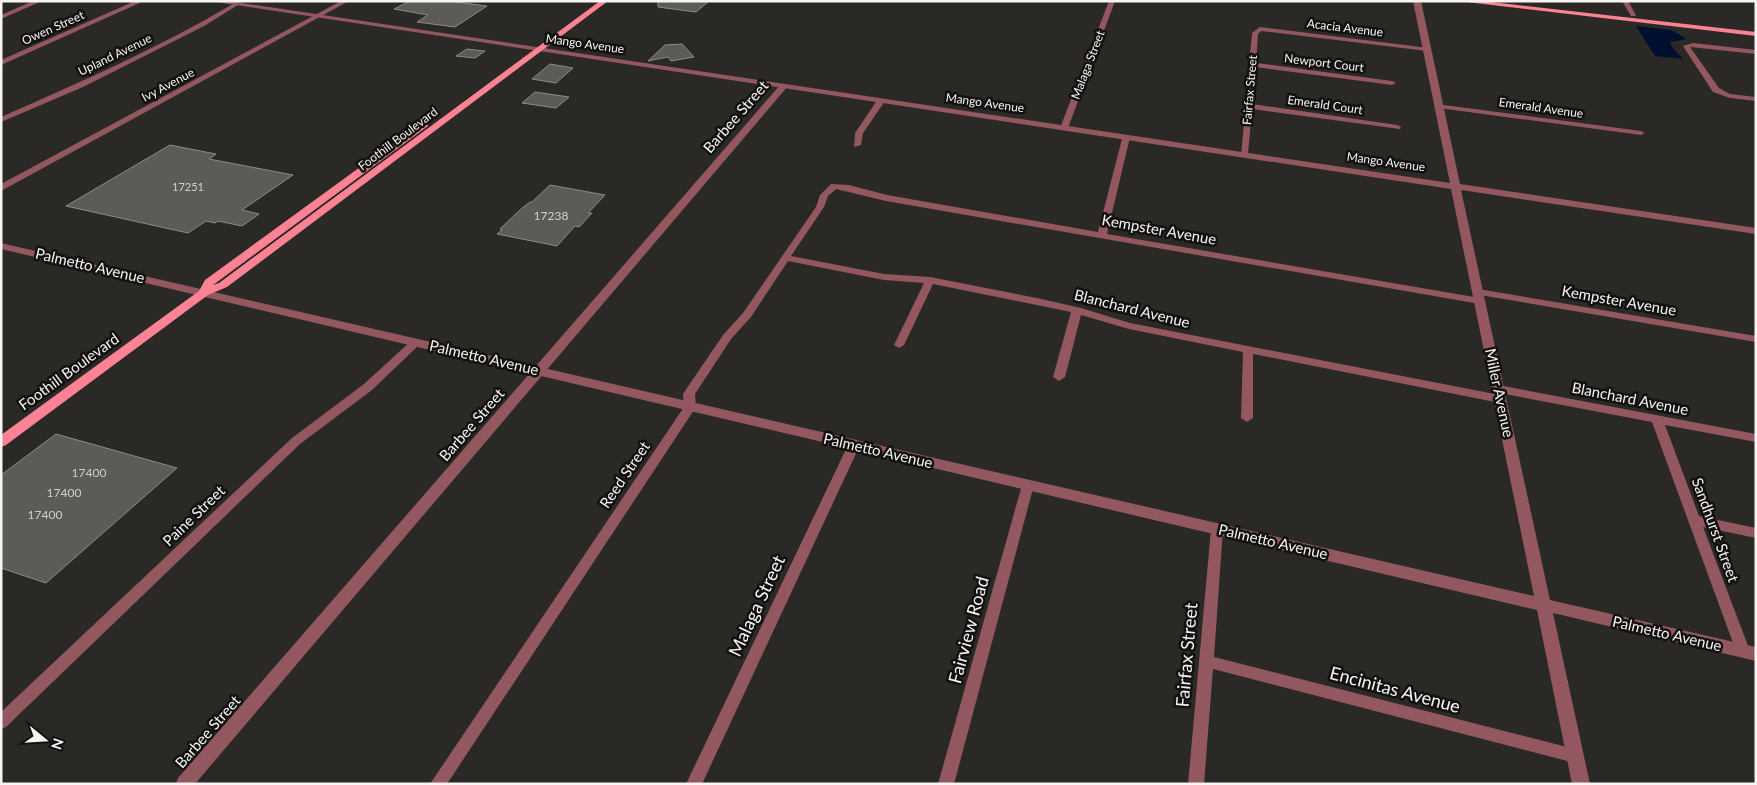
<svg xmlns="http://www.w3.org/2000/svg" width="1757" height="785" viewBox="0 0 1757 785" font-family="Lato,sans-serif">
	<style>
		.water { fill: #000f2f }
		.building { fill: #5d5b58; stroke: #8d8b88 }
		.lines { fill: none; stroke-linecap: round; stroke-linejoin: round }
		.minor { fill: #93575f; fill-rule: evenodd }
		.tertiary { fill: #93575f; fill-rule: evenodd }
		.primary { fill: #fc8294; fill-rule: evenodd }
		.labels { text-anchor: middle; stroke-width: 5; stroke-linejoin: round; paint-order: stroke }
		.far-number-label { font-size: 11px; fill: #d0cecc }
		.far-street-label { font-size: 12px; fill: #f6f5f3; stroke: #121110 }
		.number-label { font-size: 12px; fill: #d0cecc }
		.street-label { font-size: 15px; fill: #f6f5f3; stroke: #121110 }
		.near-street-label { font-size: 18px; fill: #f6f5f3; stroke: #121110 }
	</style>
	<rect width="100%" height="100%" fill="#2a2926"/>
	<path class="water" d="M1636 26 1671 30 1687 39 1670 42 1673 48 1683 59 1655 56Z"/>
	<g class="building">
		<path d="M410 1H448L487 6 455 27 417 22 428 15 394 9Z"/>
		<path d="M658 1H709L696 12 658 7Z"/>
		<path d="M682 44 694 57 671 61 668 57 648 61 665 45Z"/>
		<path d="M467 49 485 51 475 58 456 56Z"/>
		<path d="M550 64 573 68 556 83 532 79Z"/>
		<path d="M535 92 569 97 556 108 522 103Z"/>
		<path d="M170 145 216 154 209 159 293 175 242 210 259 214 242 226 218 221 215 223 206 221 188 233 66 206Z"/>
		<path d="M550 185 605 195 588 213H592L579 227 575 226 557 246 497 234 502 230 500 229 521 209 530 202H532Z"/>
		<path d="M56 434 177 468 46 583 1 568V475Z"/>
	</g>
	<g class="lines">
		<g class="minor">
			<path d="M33 1H42L1 19V15Z"/>
			<path d="M135 1H144L1 65V60Z"/>
			<path d="M341 1H349L1 191V184Z"/>
			<path d="M1109 1H1115L1068 128 1061 130 1060 128Z"/>
			<path d="M1622 1H1628L1636 15 1635 16H1631Z"/>
			<path d="M233 4 238 5 204 26 83 87 1 122V117C80 82 159 48 233 4Z"/>
			<path d="M1260 27 1429 48V50L1427 51 1261 31 1258 34 1256 63 1392 81 1396 83 1392 85 1255 67 1252 104 1397 125 1401 127 1400 129 1252 109 1248 154 1244 156H1241L1252 33Z"/>
			<path d="M1693 43 1756 50V54L1690 47 1719 88 1730 94 1756 97V101L1730 98 1713 92 1683 46Z"/>
			<path d="M781 84 788 86 195 784H176L178 778Z"/>
			<path d="M878 99 885 101 863 133 861 145 854 147 855 133Z"/>
			<path d="M1436 104 1641 131 1645 133 1641 135 1439 108H1436Z"/>
			<path d="M1123 135 1130 137 1107 234 1480 298 1485 301 1480 304 886 201 836 189 828 196 824 207 791 256 884 274 930 277 1037 298 1081 308 1130 323 1500 395 1504 396 1506 399 1504 402 1500 403 1253 354V418L1247 422 1241 418 1243 352 1129 329 1081 315 1065 377 1059 381 1053 377 1071 312 933 284 904 345 899 348 894 345 924 283 884 280 788 261 751 317 731 339 695 394 696 407 694 410 447 784H430L684 407 683 394 685 391 723 335 743 313 816 207 820 195 831 184 849 185 887 195 1098 232Z"/>
			<path d="M1478 289 1756 336V342L1474 294 1473 292Z"/>
			<path d="M415 340 420 343 419 345 372 390 300 444 6 727 1 729V712L292 438 364 384 411 341Z"/>
			<path d="M1498 385 1756 434V442L1665 425 1699 516 1756 528V538L1703 527 1750 651 1748 655 1743 657 1738 655 1736 651 1652 422 1494 392 1492 389Z"/>
			<path d="M854 441 858 442 860 445 702 784H686L848 445 850 442Z"/>
			<path d="M1028 480 1032 482 1034 485 954 784H938L1022 485 1024 482Z"/>
			<path d="M1217 524 1222 525 1223 529 1214 657 1575 749 1581 751 1583 756 1581 761 1575 763 1213 669 1204 784H1188L1211 529 1212 525Z"/>
		</g>
		<path class="tertiary" d="M209 1H228L1450 183 1413 1H1421L1460 184 1756 228V234L1461 190 1550 600 1756 647V661L1553 613 1590 784H1572L1537 610 1 249V243L1534 596 1451 189Z"/>
		<g class="primary">
			<path d="M600 1H608L227 287 208 295 6 445 1 447V435L199 291 205 280 422 122H428V126L213 285 219 283Z"/>
			<path d="M1458 1H1482L1756 32V36Z"/>
		</g>
	</g>
	<g class="labels">
		<g class="far-number-label">
			<text x="188" y="191">17251</text>
		</g>
		<g class="far-street-label">
			<text transform="translate(53 28) rotate(-24)" y="4">Owen Street</text>
			<text transform="translate(1345 28) rotate(7)" y="4">Acacia Avenue</text>
			<text transform="translate(585 44) rotate(8)" y="4">Mango Avenue</text>
			<text transform="translate(115 55) rotate(-26)" y="4">Upland Avenue</text>
			<text transform="translate(1324 63) rotate(7)" y="4">Newport Court</text>
			<text transform="translate(1088 65) rotate(-69)" y="4">Malaga Street</text>
			<text transform="translate(168 85) rotate(-28)" y="4">Ivy Avenue</text>
			<text transform="translate(1250 90) rotate(-85)" y="4">Fairfax Street</text>
			<text transform="translate(985 103) rotate(8)" y="4">Mango Avenue</text>
			<text transform="translate(1325 105) rotate(8)" y="4">Emerald Court</text>
			<text transform="translate(1541 108) rotate(8)" y="4">Emerald Avenue</text>
			<text transform="translate(398 139) rotate(-37)" y="4">Foothill Boulevard</text>
			<text transform="translate(1386 162) rotate(8)" y="4">Mango Avenue</text>
		</g>
		<g class="number-label">
			<text x="551" y="220">17238</text>
			<text x="89" y="477">17400</text>
			<text x="64" y="497">17400</text>
			<text x="45" y="519">17400</text>
		</g>
		<g class="street-label">
			<text transform="translate(736 117) rotate(-49)" y="5">Barbee Street</text>
			<text transform="translate(1159 230) rotate(10)" y="5">Kempster Avenue</text>
			<text transform="translate(90 266) rotate(13)" y="5">Palmetto Avenue</text>
			<text transform="translate(1619 301) rotate(10)" y="5">Kempster Avenue</text>
			<text transform="translate(1132 309) rotate(14)" y="5">Blanchard Avenue</text>
			<text transform="translate(484 358) rotate(13)" y="5">Palmetto Avenue</text>
			<text transform="translate(69 372) rotate(-36)" y="5">Foothill Boulevard</text>
			<text transform="translate(1499 393) rotate(78)" y="5">Miller Avenue</text>
			<text transform="translate(1630 399) rotate(11)" y="5">Blanchard Avenue</text>
			<text transform="translate(472 425) rotate(-49)" y="5">Barbee Street</text>
			<text transform="translate(878 451) rotate(13)" y="5">Palmetto Avenue</text>
			<text transform="translate(625 475) rotate(-56)" y="5">Reed Street</text>
			<text transform="translate(194 516) rotate(-44)" y="5">Paine Street</text>
			<text transform="translate(1715 530) rotate(70)" y="5">Sandhurst Street</text>
			<text transform="translate(1273 542) rotate(13)" y="5">Palmetto Avenue</text>
			<text transform="translate(1667 634) rotate(13)" y="5">Palmetto Avenue</text>
			<text transform="translate(208 732) rotate(-49)" y="5">Barbee Street</text>
		</g>
		<g class="near-street-label">
			<text transform="translate(757 606) rotate(-65)" y="6">Malaga Street</text>
			<text transform="translate(969 630) rotate(-75)" y="6">Fairview Road</text>
			<text transform="translate(1187 655) rotate(-85)" y="6">Fairfax Street</text>
			<text transform="translate(1395 690) rotate(15)" y="6">Encinitas Avenue</text>
		</g>
	</g>
	<rect width="1757" height="785" fill="none" stroke="#f6f5f3" stroke-width="5"/>
	<g transform="translate(45 740) rotate(108)" stroke="#121110" stroke-width="4" paint-order="stroke">
	<path d="M0-4L9 19L0 12L-9 19Z" fill="#f6f5f3"/>
	<text y="-8" font-size="14" font-weight="bold" text-anchor="middle" fill="#f6f5f3">N</text>
	</g>
</svg>
